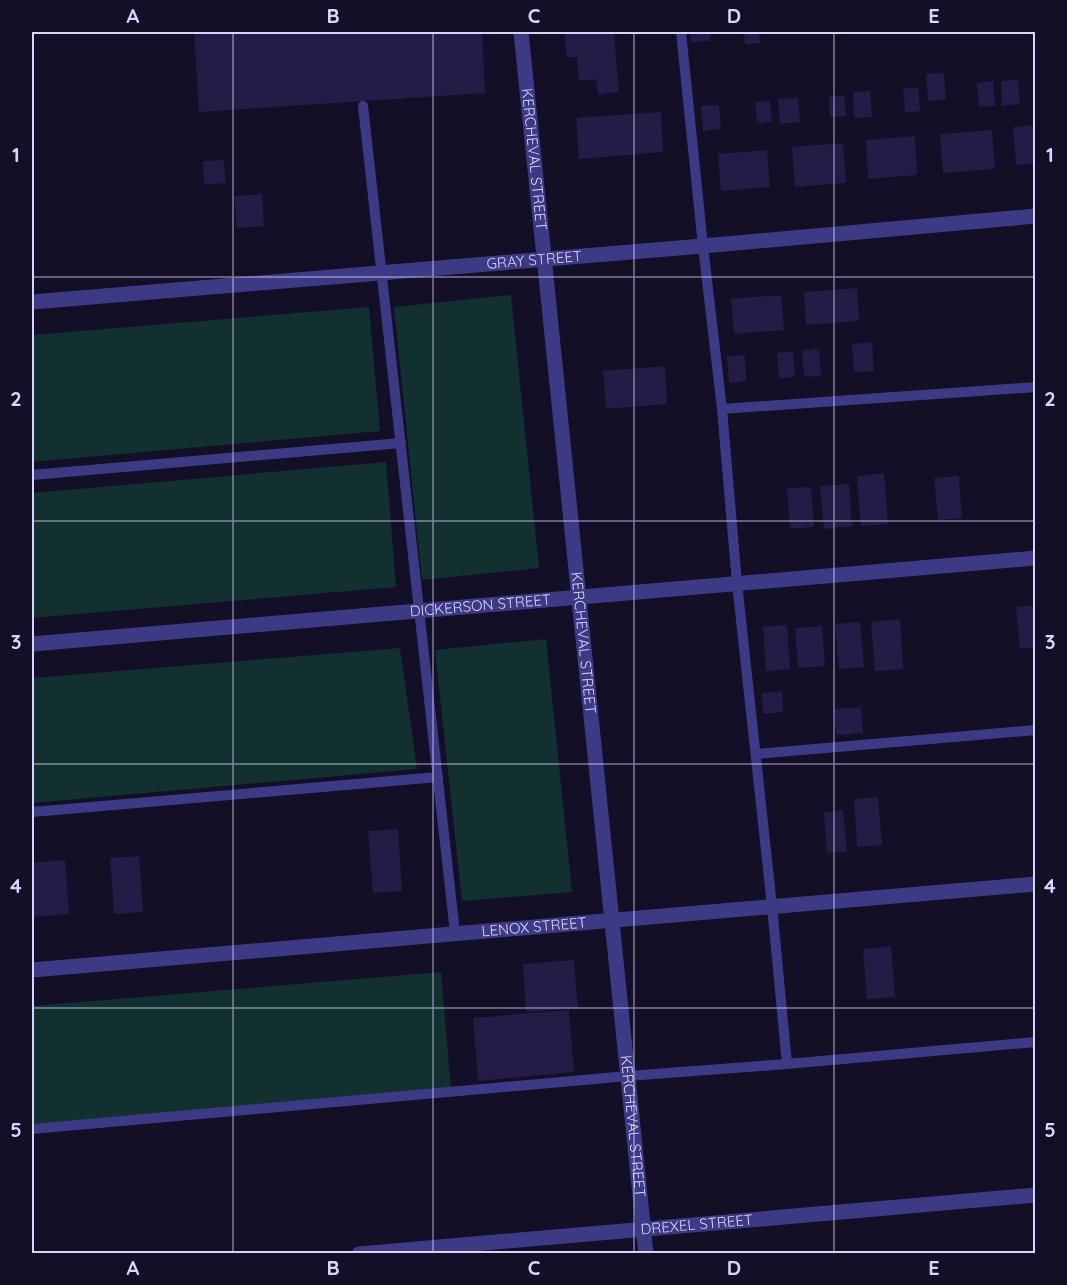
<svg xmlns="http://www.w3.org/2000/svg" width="1067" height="1285" viewBox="0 0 1067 1285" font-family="Quicksand,sans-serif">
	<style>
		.green { fill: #12302f }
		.building { fill: #241b47 }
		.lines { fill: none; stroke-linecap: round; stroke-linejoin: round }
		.service { stroke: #3d3a85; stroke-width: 10 }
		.minor { stroke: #3d3a85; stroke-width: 15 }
		.tertiary { stroke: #3d3a85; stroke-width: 15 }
		.grid { fill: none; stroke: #d9d4ff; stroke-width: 1.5; stroke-opacity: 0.55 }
		.labels { text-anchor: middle; stroke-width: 5; stroke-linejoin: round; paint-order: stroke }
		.street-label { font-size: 15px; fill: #d9d4ff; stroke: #130f26 }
		.neatline { fill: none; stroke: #d9d4ff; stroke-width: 2 }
		.grid-label { font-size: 20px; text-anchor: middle; font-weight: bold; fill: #d9d4ff }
	</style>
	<rect width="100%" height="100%" fill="#130f26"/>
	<g class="green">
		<path d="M511 295 539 568 422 580 394 307Z"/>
		<path d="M369 307 380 431 32 462V335Z"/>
		<path d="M386 462 396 587 32 618V493Z"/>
		<path d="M546 639 572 892 462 901 435 650Z"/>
		<path d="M400 648 417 769 32 803V678Z"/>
		<path d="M441 972 451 1089 32 1124V1006Z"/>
	</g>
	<g class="building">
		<path d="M194 32H482L485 93 199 112Z"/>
		<path d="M564 32H614L619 92 598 94 596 79 579 81 577 57H567Z"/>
		<path d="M690 32H710V41L691 42Z"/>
		<path d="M744 32H759L760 43 745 44Z"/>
		<path d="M944 73 946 100 928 101 926 74Z"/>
		<path d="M1018 79 1020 104 1002 106 1001 81Z"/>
		<path d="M993 81 995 106 979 107 977 83Z"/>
		<path d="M918 87 920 111 905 113 903 89Z"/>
		<path d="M870 91 872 117 854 118 853 92Z"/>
		<path d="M844 95 846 116 830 117 829 97Z"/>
		<path d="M798 98 800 122 780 124 778 99Z"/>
		<path d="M770 101 772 122 757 123 755 102Z"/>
		<path d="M719 105 721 129 703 131 701 106Z"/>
		<path d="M661 112 663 152 579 159 576 118Z"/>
		<path d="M1036 125V164L1016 165 1013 127Z"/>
		<path d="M992 130 995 169 943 173 940 134Z"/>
		<path d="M915 136 917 175 868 179 866 140Z"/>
		<path d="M843 143 846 183 795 187 792 147Z"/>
		<path d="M767 150 770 187 721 191 718 154Z"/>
		<path d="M224 160 226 183 204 185 203 161Z"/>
		<path d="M262 194 264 226 237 228 234 196Z"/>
		<path d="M857 288 859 321 806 325 804 292Z"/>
		<path d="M781 295 784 330 734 334 731 299Z"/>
		<path d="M872 342 874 371 854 372 852 344Z"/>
		<path d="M819 349 821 376 804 377 802 350Z"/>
		<path d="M793 351 795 377 779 378 777 353Z"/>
		<path d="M745 355 746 381 729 383 727 356Z"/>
		<path d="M665 366 667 404 606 409 603 371Z"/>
		<path d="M884 473 888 524 861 526 857 476Z"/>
		<path d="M959 476 962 518 938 520 934 478Z"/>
		<path d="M849 484 852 526 824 529 820 486Z"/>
		<path d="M811 487 814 527 790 529 787 488Z"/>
		<path d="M1036 605V648L1020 649 1016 607Z"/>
		<path d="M900 619 903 669 875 671 871 622Z"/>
		<path d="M860 622 864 667 839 669 835 624Z"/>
		<path d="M787 625 790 669 766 671 763 627Z"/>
		<path d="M822 626 825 666 798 668 795 628Z"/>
		<path d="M782 691 783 712 763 714 762 693Z"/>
		<path d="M861 707 863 733 836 735 834 709Z"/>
		<path d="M878 797 882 845 857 847 854 799Z"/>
		<path d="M843 810 847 852 827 853 824 812Z"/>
		<path d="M398 829 402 891 373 893 368 831Z"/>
		<path d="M139 856 143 912 114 914 110 858Z"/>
		<path d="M65 860 69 914 33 917 32 863Z"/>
		<path d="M891 946 895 997 867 999 863 949Z"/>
		<path d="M574 960 578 1008 526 1012 523 964Z"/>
		<path d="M569 1010 574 1072 478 1081 473 1018Z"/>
	</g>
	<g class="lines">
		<g class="service">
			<path d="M681 32 703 246 722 409 737 583 772 906 787 1064"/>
			<path d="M363 106 455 933"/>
			<path d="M722 409 1036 387"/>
			<path d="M32 475 401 443"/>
			<path d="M756 754 1036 730"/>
			<path d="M32 812 438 777"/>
			<path d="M32 1129 628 1076 787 1064 1036 1042"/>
		</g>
		<g class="minor">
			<path id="s1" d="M32 302 703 246 1036 216"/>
			<path id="s2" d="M32 644 1036 558"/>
			<path id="s3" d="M32 970 1036 884"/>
			<path id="s4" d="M359 1254 1036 1195"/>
		</g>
		<path class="tertiary" id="s5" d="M521 32 646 1254"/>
	</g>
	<path class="grid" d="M233 32V1254M433 32V1254M634 32V1254M834 32V1254M32 277H1036M32 521H1036M32 764H1036M32 1008H1036"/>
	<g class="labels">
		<g class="street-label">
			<text dy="5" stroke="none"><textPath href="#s5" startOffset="128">KERCHEVAL STREET</textPath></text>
			<text dy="5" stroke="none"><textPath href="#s1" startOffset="504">GRAY STREET</textPath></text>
			<text dy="5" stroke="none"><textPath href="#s2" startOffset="450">DICKERSON STREET</textPath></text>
			<text dy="5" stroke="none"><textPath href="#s5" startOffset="614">KERCHEVAL STREET</textPath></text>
			<text dy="5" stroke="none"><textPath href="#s3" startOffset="504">LENOX STREET</textPath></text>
			<text dy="5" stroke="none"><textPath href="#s5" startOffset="1100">KERCHEVAL STREET</textPath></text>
			<text dy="5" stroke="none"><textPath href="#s4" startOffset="339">DREXEL STREET</textPath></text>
		</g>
	</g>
	<rect width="1067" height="1285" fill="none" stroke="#130f26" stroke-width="66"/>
	<rect x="33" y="33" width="1001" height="1219" class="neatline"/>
	<g class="grid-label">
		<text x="133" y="23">A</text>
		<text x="333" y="23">B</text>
		<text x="534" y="23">C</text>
		<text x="734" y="23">D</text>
		<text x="934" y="23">E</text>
		<text x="16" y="162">1</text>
		<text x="1050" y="162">1</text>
		<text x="16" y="406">2</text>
		<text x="1050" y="406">2</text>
		<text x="16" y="649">3</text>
		<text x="1050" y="649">3</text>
		<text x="16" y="893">4</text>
		<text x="1050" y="893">4</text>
		<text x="16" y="1137">5</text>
		<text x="1050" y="1137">5</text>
		<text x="133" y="1275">A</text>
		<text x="333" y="1275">B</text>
		<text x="534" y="1275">C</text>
		<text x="734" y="1275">D</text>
		<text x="934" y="1275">E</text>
	</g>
</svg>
